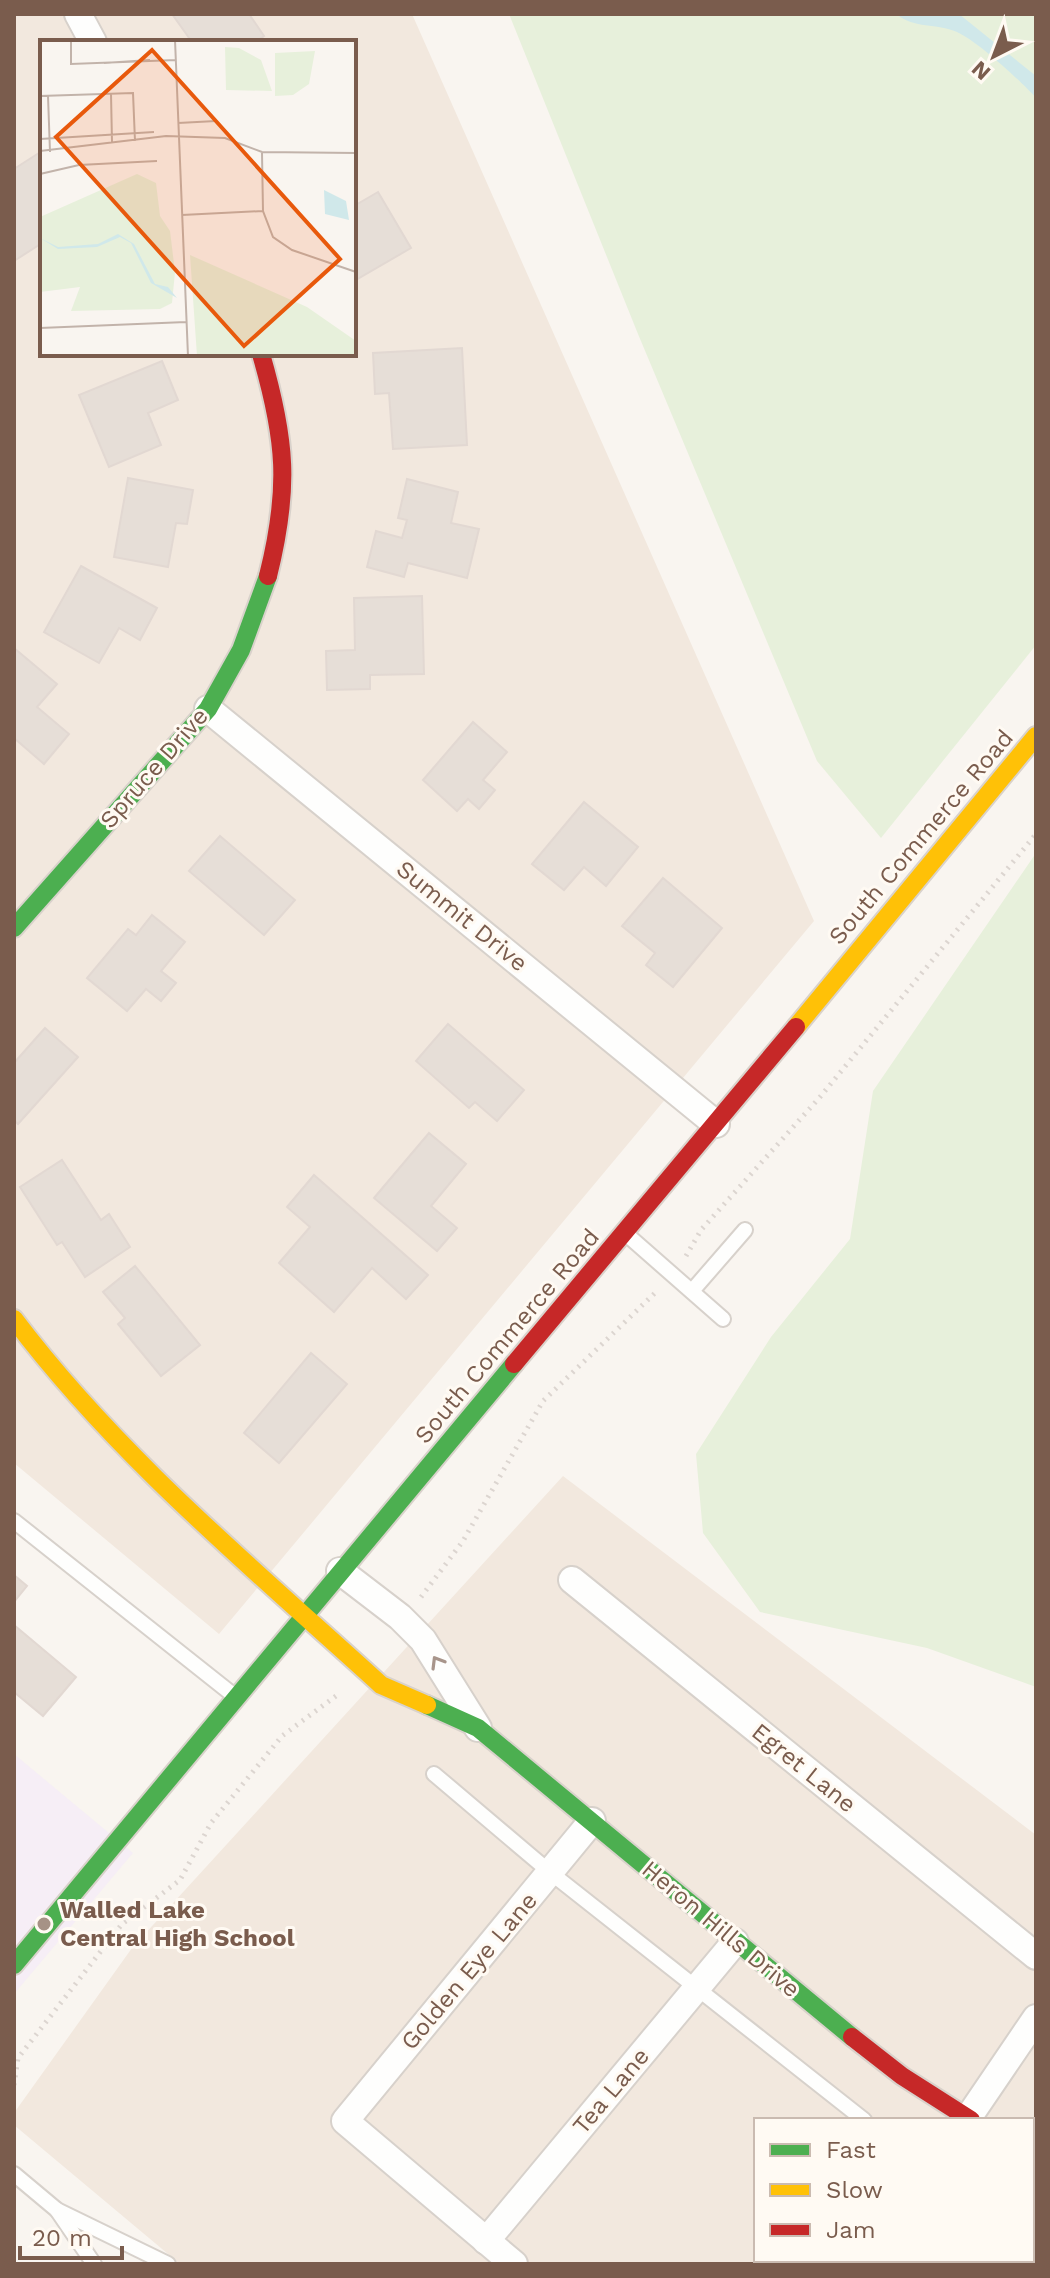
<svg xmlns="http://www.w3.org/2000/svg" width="1050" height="2278" viewBox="0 0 1050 2278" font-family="'Work Sans',sans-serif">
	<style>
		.residential { fill: #f2e8de; fill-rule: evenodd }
		.education { fill: #f6eef6 }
		.green { fill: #e7f0db }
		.water { fill: #d0e8ea }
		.building { fill: #e6ded7; stroke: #e2d8d2; stroke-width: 2 }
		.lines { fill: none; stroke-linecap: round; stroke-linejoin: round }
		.lane-casing { stroke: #d7d1cb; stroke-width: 18 }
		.street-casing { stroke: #d7d1cb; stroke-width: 30 }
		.fast-casing { stroke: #d9d2cb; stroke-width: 22 }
		.slow-casing { stroke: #d9d2cb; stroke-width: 22 }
		.jam-casing { stroke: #d9d2cb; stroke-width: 22 }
		.path { stroke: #dcd5d0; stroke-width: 5; stroke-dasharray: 2 6; stroke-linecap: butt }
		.lane { stroke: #fefefd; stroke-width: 14 }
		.street { stroke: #fefefd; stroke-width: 26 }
		.fast { stroke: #4caf50; stroke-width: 18 }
		.slow { stroke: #ffc107; stroke-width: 18 }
		.jam { stroke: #c62828; stroke-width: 18 }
		.oneway { stroke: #a8958b }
		.poi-dot { fill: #a69286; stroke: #fffaf3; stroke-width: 3 }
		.labels { text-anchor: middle; stroke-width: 6; stroke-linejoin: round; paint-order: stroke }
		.street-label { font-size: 24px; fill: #7a5c4d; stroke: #fffaf3 }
		.poi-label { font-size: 24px; font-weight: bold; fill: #7a5c4d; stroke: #fffaf3; text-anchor: start }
		.inset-road { fill: none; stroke: #c2b3aa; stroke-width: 2 }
		.view { fill: #e8590c; fill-opacity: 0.15; stroke: #e8590c; stroke-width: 4 }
		.inset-edge { fill: none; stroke: #7a5c4d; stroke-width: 4 }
	</style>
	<rect width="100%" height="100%" fill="#f9f5f0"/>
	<g class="residential">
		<path d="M14 14H412L814 921 219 1634 14 1463ZM42 42H354V354H42Z"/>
		<path d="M563 1476 1036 1835V2264H180L14 2125V2113L132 1948ZM756 2120H1032V2260H756Z"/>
	</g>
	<path class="education" d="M14 1754 133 1853 14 1994Z"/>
	<g class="green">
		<path d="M509 14H1036V645L881 838 817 761 638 334Z"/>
		<path d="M1036 853V1687L927 1648 760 1612 703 1533 696 1454 771 1337 850 1239 873 1091Z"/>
	</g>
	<path class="water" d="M896 14H959L1036 76V98C1020 80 977 41 957 32 936 23 915 29 896 14Z"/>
	<g class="building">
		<path d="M172 14H249L264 36 256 42H192Z"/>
		<path d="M42 151V243L14 261V169Z"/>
		<path d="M378 192 411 248 354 281V206Z"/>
		<path d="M462 348 467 445 393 449 389 393 375 394 373 353Z"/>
		<path d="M162 361 178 400 148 413 161 445 109 467 79 395Z"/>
		<path d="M128 478 193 490 187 524 176 523 168 567 114 557Z"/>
		<path d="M407 479 458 492 451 523 479 529 467 578 408 563 404 577 367 567 376 531 402 538 407 520 398 518Z"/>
		<path d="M81 566 157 608 140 640 119 628 99 663 44 632Z"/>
		<path d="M422 596 424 674 370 675V689L327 690 326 651 355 650 354 598Z"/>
		<path d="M14 648 57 684 37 707 69 734 44 764 14 738Z"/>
		<path d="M473 722 507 752 483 780 495 790 479 809 468 799 457 811 423 780Z"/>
		<path d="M584 802 638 847 606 886 584 867 564 890 532 864Z"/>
		<path d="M220 836 295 900 264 935 189 871Z"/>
		<path d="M663 878 722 928 673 987 646 965 655 953 622 926Z"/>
		<path d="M152 915 185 942 161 971 176 983 161 1001 146 989 127 1011 87 978 128 929 136 935Z"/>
		<path d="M448 1024 524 1090 497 1121 475 1102 469 1108 416 1061Z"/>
		<path d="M45 1028 78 1057 18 1124 14 1120V1063Z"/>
		<path d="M429 1133 466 1164 431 1206 457 1228 437 1251 374 1198Z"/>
		<path d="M62 1160 101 1220 109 1214 130 1247 85 1277 62 1242 57 1245 20 1187Z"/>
		<path d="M314 1175 428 1275 406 1299 372 1268 334 1312 279 1263 310 1227 287 1207Z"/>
		<path d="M135 1266 200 1345 161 1376 118 1324 125 1318 103 1292Z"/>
		<path d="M311 1353 347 1384 279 1463 244 1433Z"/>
		<path d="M14 1575 27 1586 14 1602Z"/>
		<path d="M14 1625 76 1677 43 1716 14 1692Z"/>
	</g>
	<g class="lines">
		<g class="lane-casing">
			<g id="lane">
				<path d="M625 1233 723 1319"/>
				<path d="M692 1291 745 1230"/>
				<path d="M14 1521 237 1698"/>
				<path d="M434 1774 551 1873 864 2120"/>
				<path d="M14 2174 57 2210 168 2264"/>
				<path d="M57 2210 94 2264"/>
				<path d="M1032 2252 1036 2256"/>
			</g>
		</g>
		<g class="street-casing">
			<g id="street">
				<path d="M78 14 93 42"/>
				<path d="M208 709 716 1124"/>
				<path d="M340 1571 400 1617 423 1640 478 1728"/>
				<path d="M572 1580 1036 1956"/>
				<path d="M968 2118 1036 2018"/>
				<path d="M1032 2152 1036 2154"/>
				<path d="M486 2241 735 1942"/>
				<path d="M514 2264 345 2121 592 1821"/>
			</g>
		</g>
		<g class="fast-casing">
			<g id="fast">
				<path d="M14 928 208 709 241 650 268 576"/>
				<path d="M427 1705 478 1728 852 2037"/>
				<path d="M14 1965 514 1364"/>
			</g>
		</g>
		<g class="slow-casing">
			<g id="slow">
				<path d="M796 1027 1036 736"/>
				<path d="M14 1319C118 1457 254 1569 381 1685L427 1705"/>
			</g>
		</g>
		<g class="jam-casing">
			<g id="jam">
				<path d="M261 354C286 440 290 488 268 576"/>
				<path d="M514 1364 796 1027"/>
				<path d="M852 2037 902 2076 971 2120"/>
			</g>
		</g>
		<g class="path">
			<path d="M686 1256 701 1230 820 1097 1036 834"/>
			<path d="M421 1597 463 1541 543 1401 657 1291"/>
			<path d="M14 2085 18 2058 122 1924 180 1880 211 1823 282 1736 340 1693"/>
		</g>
		<use href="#lane" class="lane"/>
		<use href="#street" class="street"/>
		<use href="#fast" class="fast"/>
		<use href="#slow" class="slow"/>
		<use href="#jam" class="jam"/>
	</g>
	<defs><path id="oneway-chevron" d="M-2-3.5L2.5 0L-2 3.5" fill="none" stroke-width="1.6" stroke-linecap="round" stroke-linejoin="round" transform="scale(2)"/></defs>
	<use class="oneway" href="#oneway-chevron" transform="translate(437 1662) rotate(-121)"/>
	<circle class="poi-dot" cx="44" cy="1924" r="8"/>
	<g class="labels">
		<g class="street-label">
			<text transform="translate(154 768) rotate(-49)" y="8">Spruce Drive</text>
			<text transform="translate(921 837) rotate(-50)" y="8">South Commerce Road</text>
			<text transform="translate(462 916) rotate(39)" y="8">Summit Drive</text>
			<text transform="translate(507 1336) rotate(-50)" y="8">South Commerce Road</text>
			<text transform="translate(804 1768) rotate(39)" y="8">Egret Lane</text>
			<text transform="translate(721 1929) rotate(40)" y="8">Heron Hills Drive</text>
			<text transform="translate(469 1971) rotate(-50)" y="8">Golden Eye Lane</text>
			<text transform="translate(611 2091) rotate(-50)" y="8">Tea Lane</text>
		</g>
		<g class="poi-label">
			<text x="60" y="1918">Walled Lake<tspan x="60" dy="28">Central High School</tspan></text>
		</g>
	</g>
	<g transform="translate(40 40)">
		<rect width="316" height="316" fill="#f9f5f0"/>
		<path d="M185 7 199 8 221 20 232 51 186 50ZM275 11 269 44 253 55 235 56V13ZM97 134 116 143 120 176 130 191 135 232 132 263 120 269 31 271 40 247 0 252V177ZM150 215 267 267 316 301V316H157Z" fill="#e7f0db"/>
		<path d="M284 150 306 161 309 180 285 174ZM78 194 94 204 115 244 128 247 137 258 111 243 91 203 80 197 57 207 18 209 0 198 18 207 58 204Z" fill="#d0e8ea"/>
		<path class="inset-road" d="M31 0V24L136 20M135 0 148 316M64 23 110 20M71 54 72 102M0 56 93 53 95 101M8 56 10 112M138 83 176 81M0 99 114 92M0 111 126 96 185 98 222 112 316 113M222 113 223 171 233 197 252 210 316 232M0 134 39 125 117 121M142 175 223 171M0 288 146 282"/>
		<path class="view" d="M112 10 300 219 204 306 16 97Z"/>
		<rect width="316" height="316" class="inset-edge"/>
	</g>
	<rect width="1050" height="2278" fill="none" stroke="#7a5c4d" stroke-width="32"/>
	<rect x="754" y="2118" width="280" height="144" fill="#fffaf3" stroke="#cabbb1" stroke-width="2"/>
	<rect x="770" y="2144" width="40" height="12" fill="#4caf50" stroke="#cabbb1" stroke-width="2"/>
	<text x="826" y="2158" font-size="24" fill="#7a5c4d">Fast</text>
	<rect x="770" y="2184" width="40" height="12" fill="#ffc107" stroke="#cabbb1" stroke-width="2"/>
	<text x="826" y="2198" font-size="24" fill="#7a5c4d">Slow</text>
	<rect x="770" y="2224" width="40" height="12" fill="#c62828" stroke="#cabbb1" stroke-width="2"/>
	<text x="826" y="2238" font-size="24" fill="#7a5c4d">Jam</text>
	<g transform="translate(994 56) rotate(222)" stroke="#fffaf3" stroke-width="6" paint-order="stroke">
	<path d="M0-6L14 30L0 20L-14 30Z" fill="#7a5c4d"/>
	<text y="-12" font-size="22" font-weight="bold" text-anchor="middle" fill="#7a5c4d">N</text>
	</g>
	<path d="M20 2246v12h102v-12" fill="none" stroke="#7a5c4d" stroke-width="4"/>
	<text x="32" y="2246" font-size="24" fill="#7a5c4d" stroke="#fffaf3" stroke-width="6" paint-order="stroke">20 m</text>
</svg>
